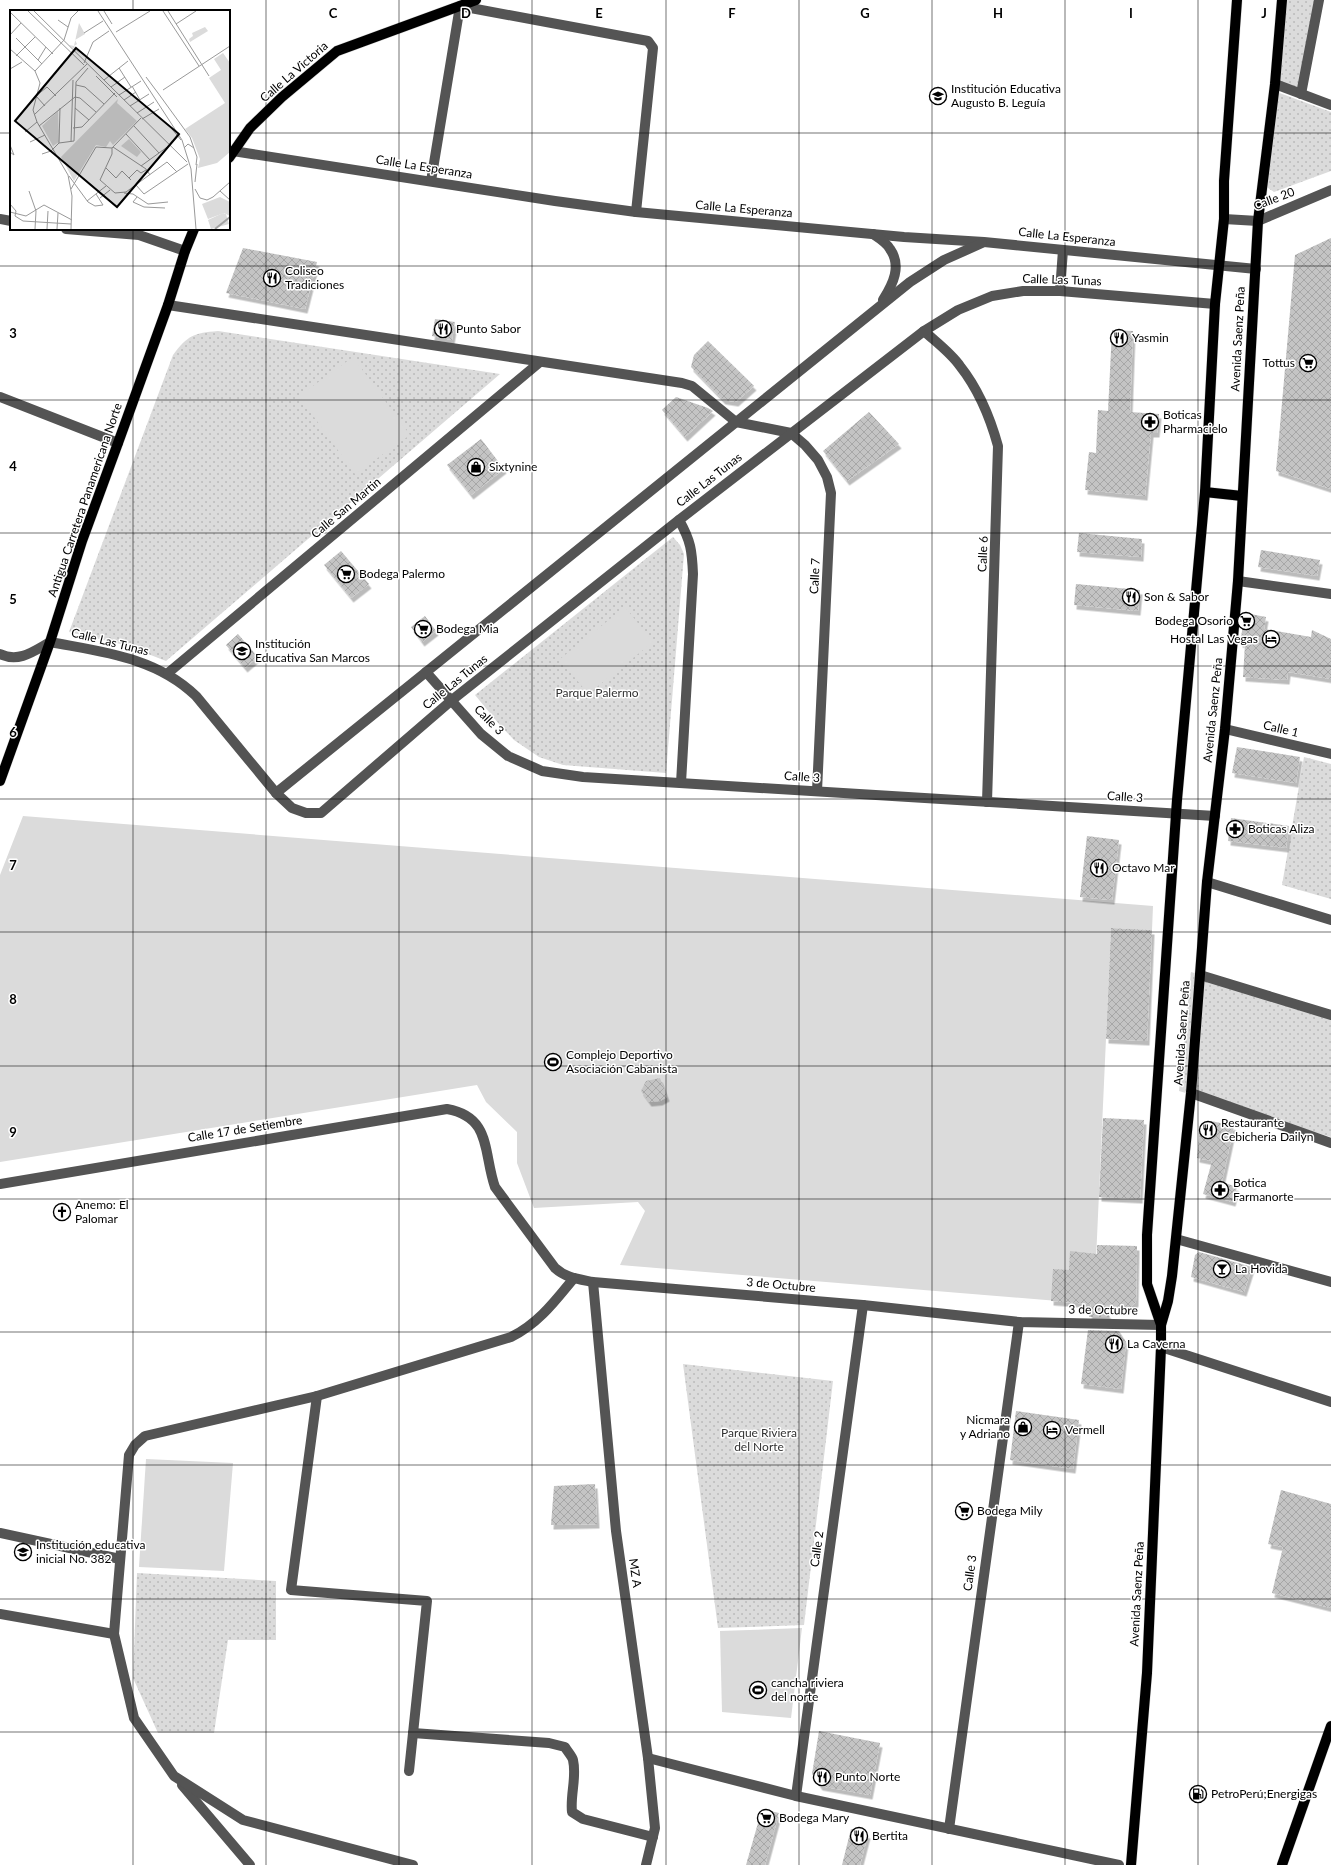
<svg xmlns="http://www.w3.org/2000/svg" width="1331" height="1865" viewBox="0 0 1331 1865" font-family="Lato,sans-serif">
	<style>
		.grass { fill: url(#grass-dots) }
		.pitch { fill: #dbdbdb }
		.building { fill: url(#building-cross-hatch); filter: url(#shadow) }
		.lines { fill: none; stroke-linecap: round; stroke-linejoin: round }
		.major-casing { stroke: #dbdbdb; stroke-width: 11 }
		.minor { stroke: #545454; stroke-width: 10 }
		.major { stroke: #000; stroke-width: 10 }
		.grid { fill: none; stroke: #000; stroke-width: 1; stroke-opacity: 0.55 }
		.labels { text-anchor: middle; stroke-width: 3; stroke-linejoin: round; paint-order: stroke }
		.street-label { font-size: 12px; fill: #000; stroke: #fff }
		.poi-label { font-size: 12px; fill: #000; stroke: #fff; text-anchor: start }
		.park-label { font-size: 12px; fill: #323232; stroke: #fff }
		.inset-river { fill: none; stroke: #a2a2a2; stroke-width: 2 }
		.inset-road { fill: none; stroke: #999; stroke-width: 1 }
		.view { fill: #000; fill-opacity: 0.15; stroke: #000; stroke-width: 2 }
		.inset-edge { fill: none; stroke: #000; stroke-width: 2 }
		.grid-label { font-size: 13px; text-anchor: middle; font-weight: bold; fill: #000; stroke: #fff; stroke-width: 3; stroke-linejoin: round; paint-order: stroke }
	</style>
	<defs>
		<pattern id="grass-dots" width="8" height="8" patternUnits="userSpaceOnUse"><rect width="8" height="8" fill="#dbdbdb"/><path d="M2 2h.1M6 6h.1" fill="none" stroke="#bababa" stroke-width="1.8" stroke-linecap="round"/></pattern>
		<pattern id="building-cross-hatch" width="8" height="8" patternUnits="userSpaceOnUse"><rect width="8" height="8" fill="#c4c4c4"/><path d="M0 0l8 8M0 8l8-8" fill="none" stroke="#a7a7a7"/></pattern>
		<filter id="shadow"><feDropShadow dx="2.5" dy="4.5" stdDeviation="0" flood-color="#0004"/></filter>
	</defs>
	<rect width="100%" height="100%" fill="#fff"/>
	<g class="grass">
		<path d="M1287 0H1318L1299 89 1279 83Z"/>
		<path d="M1277 92 1331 112V171L1274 192 1268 188V181Z"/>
		<path d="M218 331 500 374 166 661 125 645 69 632 173 355C188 335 194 333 218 331Z"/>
		<path d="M673 537 680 545 684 554 666 773 563 765 539 757 514 740 499 724 475 695Z"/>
		<path d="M1304 757 1331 764V899L1282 885Z"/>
		<path d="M1191 972 1331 1013V1137L1179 1091Z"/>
		<path d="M683 1364 833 1381 804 1625 718 1628Z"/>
		<path d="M137 1573 276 1581V1640H228L214 1733H158L133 1678Z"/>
	</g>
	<g class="pitch">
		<path d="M353 357 410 435 355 474 299 396Z"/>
		<path d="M625 607 653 642 588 694 560 659Z"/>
		<path d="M23 816 1153 906 1152 930 1111 928 1094 1304 620 1265 645 1211 638 1202 534 1208 517 1163V1132L486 1102 477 1085 0 1162V875Z"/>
		<path d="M146 1459 233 1463 224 1571 139 1567Z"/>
		<path d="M802 1628 791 1718 722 1712 720 1631Z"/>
	</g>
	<g class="building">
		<path d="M1331 238V489L1276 471 1295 255Z"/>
		<path d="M243 248 317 262 305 309 226 293Z"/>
		<path d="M435 319 455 322 452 340 432 336Z"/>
		<path d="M1112 330 1133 331 1130 412 1159 414 1157 433H1151L1145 496 1085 490 1089 452 1096 453 1098 410 1108 411Z"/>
		<path d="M708 341 754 386 736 402 723 400 691 367 694 355Z"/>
		<path d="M676 397 708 408 713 411 685 437 662 410Z"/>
		<path d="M869 412 899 444 847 481 823 451Z"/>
		<path d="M481 439 504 469 471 495 447 465Z"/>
		<path d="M1079 533 1142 539 1141 557 1077 552Z"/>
		<path d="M1261 550 1320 560 1317 576 1258 567Z"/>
		<path d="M341 551 369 584 351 598 324 565Z"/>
		<path d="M1076 584 1140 590 1138 611 1074 605Z"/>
		<path d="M1245 613 1266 617 1264 629 1311 637 1312 630 1331 639V679L1288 672 1287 680 1243 677 1245 644 1240 643Z"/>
		<path d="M425 616 436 631 422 642 411 627Z"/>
		<path d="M238 634 258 657 245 668 226 645Z"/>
		<path d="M1237 747 1300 757 1296 783 1232 773Z"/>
		<path d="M1231 818 1289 826 1286 848 1228 841Z"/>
		<path d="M1087 836 1119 840 1112 900 1080 897Z"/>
		<path d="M1111 928 1152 930 1147 1041 1106 1039Z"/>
		<path d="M660 1078 667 1097 660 1101 649 1102 641 1091 646 1081Z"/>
		<path d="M1103 1118 1144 1120 1140 1199 1099 1197Z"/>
		<path d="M1211 1121 1234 1126 1222 1182 1237 1187 1233 1202 1203 1194 1212 1161 1197 1158 1200 1129 1204 1123Z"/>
		<path d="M1097 1245 1137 1246 1136 1302 1130 1308 1102 1305 1110 1317H1089L1091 1304 1051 1301 1053 1269 1069 1270 1070 1251 1097 1254Z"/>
		<path d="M1199 1252 1252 1267 1244 1292 1191 1277 1195 1255Z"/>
		<path d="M1088 1330 1119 1331 1126 1342 1121 1389 1081 1384Z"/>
		<path d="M1016 1411 1079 1420 1073 1469 1010 1460Z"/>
		<path d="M595 1484 597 1524 551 1525 554 1486Z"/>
		<path d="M1281 1490 1331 1504V1608L1272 1593 1283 1547 1268 1544Z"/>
		<path d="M819 1731 880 1743 870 1795 820 1786 812 1774Z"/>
		<path d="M762 1809 779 1813 765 1865H746Z"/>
		<path d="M851 1829 868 1834 860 1865H842Z"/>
	</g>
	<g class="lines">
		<g class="major-casing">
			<g id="major">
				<path d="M229 158 250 128 282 97 337 51 476 0"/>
				<path d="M1205 492 1242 496"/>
				<path d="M0 781 50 642 82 541 118 443 168 305 185 251 194 229"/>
				<path d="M1161 1325 1168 1301 1172 1276 1191 1093 1207 882 1225 729 1238 581 1258 221 1275 84 1282 0"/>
				<path d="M1131 1865 1147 1673 1161 1347V1325L1147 1284V1235L1177 800 1205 492 1215 304 1224 219V181L1237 0"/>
				<path d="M1282 1865 1331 1726"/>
			</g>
		</g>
		<g class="minor">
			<path d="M1275 84 1331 105"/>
			<path d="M1301 94 1319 0"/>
			<path d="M233 151 555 201 636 212 904 237 984 242 1256 269"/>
			<path d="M431 181 460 6 648 41 653 48 636 212"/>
			<path d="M0 219 11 221"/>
			<path d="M1224 219 1258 221 1331 190"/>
			<path d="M66 229 139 235 185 251"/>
			<path d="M873 234C879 238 887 243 890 249 902 266 893 284 883 300"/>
			<path d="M1060 291 1063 250"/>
			<path d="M168 305 682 383 692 386 736 422 791 433 805 445 818 460 827 477 831 493 817 791"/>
			<path d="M924 331C936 342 951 353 960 366 979 390 990 417 998 446L987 802"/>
			<path d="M0 397 118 443"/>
			<path d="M679 520C691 541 692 551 693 574L681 783"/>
			<path d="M1238 581 1331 594"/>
			<path d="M0 654C19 663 34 651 50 642 102 652 156 657 196 696L276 793 292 808 306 813H321L452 700 679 520 924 331 958 310 992 296 1023 291H1060L1215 304"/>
			<path d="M426 672 481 734 508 756 542 771 583 777 1215 816"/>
			<path d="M168 673 540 362"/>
			<path d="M1225 729 1331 754"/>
			<path d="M276 793 910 282 944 260 982 243"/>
			<path d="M1207 882 1331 920"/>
			<path d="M1200 975 1331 1015"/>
			<path d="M1191 1093 1331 1143"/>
			<path d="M0 1184 447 1109C492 1117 483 1153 495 1187L555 1268C566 1278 578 1279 593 1282L863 1305 1019 1322 1161 1325"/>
			<path d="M1176 1239 1331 1282"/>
			<path d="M593 1282 616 1531 648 1758 655 1828 646 1865"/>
			<path d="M1161 1347 1331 1402"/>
			<path d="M317 1396 291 1590 427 1601 409 1771"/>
			<path d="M0 1533 120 1559"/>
			<path d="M0 1614 114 1634"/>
			<path d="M413 1733 549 1743 565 1747C567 1751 572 1756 573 1760 577 1777 570 1795 572 1812L583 1819 653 1837"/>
			<path d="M648 1758 796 1796 1119 1865"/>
			<path d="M182 1785 250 1865"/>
			<path d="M796 1796 863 1305"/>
			<path d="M949 1829 1019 1322"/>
			<path d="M413 1865 243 1820 174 1776 134 1718 114 1634 129 1455 135 1445 145 1436 317 1396 511 1337C538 1324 555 1301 574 1278"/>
		</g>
		<use href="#major" class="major"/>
	</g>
	<path class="grid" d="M133 0V11M266 0V1865M399 0V1865M532 0V1865M666 0V1865M799 0V1865M932 0V1865M1065 0V1865M1198 0V1865M0 133H11M229 133H1331M133 229V1865M0 266H1331M0 400H1331M0 533H1331M0 666H1331M0 799H1331M0 932H1331M0 1066H1331M0 1199H1331M0 1332H1331M0 1465H1331M0 1599H1331M0 1732H1331"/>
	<defs>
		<g id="school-ring" transform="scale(0.9)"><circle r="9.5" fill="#fff" stroke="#000" stroke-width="1.5"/><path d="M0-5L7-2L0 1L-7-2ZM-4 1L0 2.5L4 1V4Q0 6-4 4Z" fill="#000"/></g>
		<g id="restaurant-ring" transform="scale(0.9)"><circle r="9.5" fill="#fff" stroke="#000" stroke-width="1.5"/><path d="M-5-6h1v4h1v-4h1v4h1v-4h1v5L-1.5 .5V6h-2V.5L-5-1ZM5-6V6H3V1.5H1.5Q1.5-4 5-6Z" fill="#000"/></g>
		<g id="supermarket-ring" transform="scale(0.9)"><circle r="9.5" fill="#fff" stroke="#000" stroke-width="1.5"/><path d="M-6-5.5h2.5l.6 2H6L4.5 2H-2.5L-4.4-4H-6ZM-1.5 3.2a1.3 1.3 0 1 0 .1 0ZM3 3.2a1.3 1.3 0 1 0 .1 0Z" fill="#000"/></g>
		<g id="pharmacy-ring" transform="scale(0.9)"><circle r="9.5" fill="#fff" stroke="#000" stroke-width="1.5"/><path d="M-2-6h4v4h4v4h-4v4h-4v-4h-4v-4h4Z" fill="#000"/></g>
		<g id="shop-ring" transform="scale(0.9)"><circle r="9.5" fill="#fff" stroke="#000" stroke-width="1.5"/><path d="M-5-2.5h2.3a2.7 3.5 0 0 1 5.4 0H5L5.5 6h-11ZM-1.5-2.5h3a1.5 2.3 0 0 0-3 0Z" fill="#000"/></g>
		<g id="hotel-ring" transform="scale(0.9)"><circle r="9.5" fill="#fff" stroke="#000" stroke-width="1.5"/><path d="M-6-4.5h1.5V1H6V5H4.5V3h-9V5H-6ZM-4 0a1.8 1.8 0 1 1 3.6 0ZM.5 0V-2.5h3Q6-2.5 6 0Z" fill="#000"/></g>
		<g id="stadium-ring" transform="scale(0.9)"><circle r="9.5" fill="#fff" stroke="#000" stroke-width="1.5"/><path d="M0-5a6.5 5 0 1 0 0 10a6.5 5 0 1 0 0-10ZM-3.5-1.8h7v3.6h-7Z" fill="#000"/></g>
		<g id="church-ring" transform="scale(0.9)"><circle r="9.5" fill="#fff" stroke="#000" stroke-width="1.5"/><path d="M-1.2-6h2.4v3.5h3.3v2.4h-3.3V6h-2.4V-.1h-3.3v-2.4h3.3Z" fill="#000"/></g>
		<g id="bar-ring" transform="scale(0.9)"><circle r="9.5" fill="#fff" stroke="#000" stroke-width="1.5"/><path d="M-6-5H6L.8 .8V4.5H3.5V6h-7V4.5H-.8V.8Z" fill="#000"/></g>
		<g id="fuel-ring" transform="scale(0.9)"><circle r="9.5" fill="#fff" stroke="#000" stroke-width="1.5"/><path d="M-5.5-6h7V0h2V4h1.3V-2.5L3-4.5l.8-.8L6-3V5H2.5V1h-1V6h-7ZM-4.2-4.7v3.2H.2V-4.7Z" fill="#000"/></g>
	</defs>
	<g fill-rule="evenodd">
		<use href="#school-ring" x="938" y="96"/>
		<use href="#restaurant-ring" x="272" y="278"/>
		<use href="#restaurant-ring" x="443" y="329"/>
		<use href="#restaurant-ring" x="1119" y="338"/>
		<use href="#supermarket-ring" x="1308" y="363"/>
		<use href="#pharmacy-ring" x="1150" y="422"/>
		<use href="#shop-ring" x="476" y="467"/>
		<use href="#supermarket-ring" x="346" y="574"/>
		<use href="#restaurant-ring" x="1131" y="597"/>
		<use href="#supermarket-ring" x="1246" y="621"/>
		<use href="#supermarket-ring" x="423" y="629"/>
		<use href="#hotel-ring" x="1271" y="639"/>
		<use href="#school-ring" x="242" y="651"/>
		<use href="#pharmacy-ring" x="1235" y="829"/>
		<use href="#restaurant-ring" x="1099" y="868"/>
		<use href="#stadium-ring" x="553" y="1062"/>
		<use href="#restaurant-ring" x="1208" y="1130"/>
		<use href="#pharmacy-ring" x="1220" y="1190"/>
		<use href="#church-ring" x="62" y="1212"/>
		<use href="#bar-ring" x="1222" y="1269"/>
		<use href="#restaurant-ring" x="1114" y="1344"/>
		<use href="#shop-ring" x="1023" y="1427"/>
		<use href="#hotel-ring" x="1052" y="1430"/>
		<use href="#supermarket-ring" x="964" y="1511"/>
		<use href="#school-ring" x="23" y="1552"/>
		<use href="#stadium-ring" x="758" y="1690"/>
		<use href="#restaurant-ring" x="822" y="1777"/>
		<use href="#fuel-ring" x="1198" y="1794"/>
		<use href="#supermarket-ring" x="766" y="1818"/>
		<use href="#restaurant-ring" x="859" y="1836"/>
	</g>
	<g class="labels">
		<g class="street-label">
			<text transform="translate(294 72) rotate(-41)" y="4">Calle La Victoria</text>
			<text transform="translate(424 167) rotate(9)" y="4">Calle La Esperanza</text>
			<text transform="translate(1274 199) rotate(-21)" y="4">Calle 20</text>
			<text transform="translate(744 209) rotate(5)" y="4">Calle La Esperanza</text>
			<text transform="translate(1067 237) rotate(6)" y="4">Calle La Esperanza</text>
			<text transform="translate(1062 280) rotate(2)" y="4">Calle Las Tunas</text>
			<text transform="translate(1238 339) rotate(-87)" y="4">Avenida Saenz Peña</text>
			<text transform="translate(709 480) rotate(-38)" y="4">Calle Las Tunas</text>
			<text transform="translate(85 500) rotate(-71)" y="4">Antigua Carretera Panamericana Norte</text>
			<text transform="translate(346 508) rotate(-40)" y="4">Calle San Martin</text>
			<text transform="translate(983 554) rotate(-88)" y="4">Calle 6</text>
			<text transform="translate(815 576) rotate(-87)" y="4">Calle 7</text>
			<text transform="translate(110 642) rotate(14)" y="4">Calle Las Tunas</text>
			<text transform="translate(455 682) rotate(-39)" y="4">Calle Las Tunas</text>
			<text transform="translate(1213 710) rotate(-84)" y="4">Avenida Saenz Peña</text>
			<text transform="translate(489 720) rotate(45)" y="4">Calle 3</text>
			<text transform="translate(1281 729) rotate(13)" y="4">Calle 1</text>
			<text transform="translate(802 777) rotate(4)" y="4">Calle 3</text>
			<text transform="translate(1125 797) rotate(4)" y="4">Calle 3</text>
			<text transform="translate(1182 1033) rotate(-86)" y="4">Avenida Saenz Peña</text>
			<text transform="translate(245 1129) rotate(-9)" y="4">Calle 17 de Setiembre</text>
			<text transform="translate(781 1285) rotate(5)" y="4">3 de Octubre</text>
			<text transform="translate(1103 1310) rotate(1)" y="4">3 de Octubre</text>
			<text transform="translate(817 1549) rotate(-82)" y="4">Calle 2</text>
			<text transform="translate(635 1573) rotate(82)" y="4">MZ A</text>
			<text transform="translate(970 1573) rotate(-82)" y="4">Calle 3</text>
			<text transform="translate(1137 1594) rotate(-87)" y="4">Avenida Saenz Peña</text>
		</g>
		<g class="poi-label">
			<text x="951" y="93">Institución Educativa<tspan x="951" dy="14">Augusto B. Leguía</tspan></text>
			<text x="285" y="275">Coliseo<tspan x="285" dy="14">Tradiciones</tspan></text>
			<text x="456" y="333">Punto Sabor</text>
			<text x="1132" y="342">Yasmin</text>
			<text x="1295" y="367" text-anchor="end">Tottus</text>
			<text x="1163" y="419">Boticas<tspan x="1163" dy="14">Pharmacielo</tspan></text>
			<text x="489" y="471">Sixtynine</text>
			<text x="359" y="578">Bodega Palermo</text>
			<text x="1144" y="601">Son &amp; Sabor</text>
			<text x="1233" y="625" text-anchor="end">Bodega Osorio</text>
			<text x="436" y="633">Bodega Mia</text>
			<text x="1258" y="643" text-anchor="end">Hostal Las Vegas</text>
			<text x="255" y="648">Institución<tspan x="255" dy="14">Educativa San Marcos</tspan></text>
			<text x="1248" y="833">Boticas Aliza</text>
			<text x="1112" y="872">Octavo Mar</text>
			<text x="566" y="1059">Complejo Deportivo<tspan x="566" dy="14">Asociación Cabanista</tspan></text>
			<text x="1221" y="1127">Restaurante<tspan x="1221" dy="14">Cebicheria Dailyn</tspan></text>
			<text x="1233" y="1187">Botica<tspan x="1233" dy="14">Farmanorte</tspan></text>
			<text x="75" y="1209">Anemo: El<tspan x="75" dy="14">Palomar</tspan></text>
			<text x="1235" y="1273">La Hovida</text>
			<text x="1127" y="1348">La Caverna</text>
			<text x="1010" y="1424" text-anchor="end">Nicmara<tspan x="1010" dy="14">y Adriano</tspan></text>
			<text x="1065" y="1434">Vermell</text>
			<text x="977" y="1515">Bodega Mily</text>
			<text x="36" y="1549">Institución educativa<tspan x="36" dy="14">inicial No. 382</tspan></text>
			<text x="771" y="1687">cancha riviera<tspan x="771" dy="14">del norte</tspan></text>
			<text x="835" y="1781">Punto Norte</text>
			<text x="1211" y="1798">PetroPerú;Energigas</text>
			<text x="779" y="1822">Bodega Mary</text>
			<text x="872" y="1840">Bertita</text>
		</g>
		<g class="park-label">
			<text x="597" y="697">Parque Palermo</text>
			<text x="759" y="1437">Parque Riviera<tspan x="759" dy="14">del Norte</tspan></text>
		</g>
	</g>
	<g transform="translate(10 10)">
		<rect width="220" height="220" fill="#fff"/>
		<path d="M69 13 75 24 65 30 67 34 64 36 70 44 59 35 64 36ZM195 17 198 21 180 32 179 29 183 26 182 23ZM48 101 49 132 43 136 32 116ZM119 129 131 142 127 147 111 136ZM210 187 220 192V206L214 203 198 209 192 194Z" fill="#dbdbdb"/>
		<path d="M213 203 216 204 219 214 201 219 198 210Z" fill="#dbdbdb"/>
		<path d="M213 43 220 53V142L207 153 188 158 190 149 182 128 175 119 215 93 199 68 211 60 204 49Z" fill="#dbdbdb"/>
		<path d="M108 89 107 93 127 111 103 135 100 131 96 137 86 135 64 171 51 147Z" fill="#dbdbdb"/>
		<path class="inset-river" d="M205 219 220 207"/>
		<path class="inset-road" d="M18 1 74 55M24 1 177 152M88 1 172 130 181 159 186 219M94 1 102 14M153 1 189 56M158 1 199 66M0 2 43 44M48 10 58 17M166 14 186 1M106 22 140 1M74 23 93 11M0 25 11 13M6 28 32 54M54 30 61 8 68 1M54 30 25 61 30 73 23 100 27 112 58 165 62 186 61 219M0 39 25 61M6 46 25 27M28 50 36 37M74 53 83 32 99 21M109 58 121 77M0 59 12 52M86 66 107 87M136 67 148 83M94 70 118 51M66 75 75 77 94 94M122 76 130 90M101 77 115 67M153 80 220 36M148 83 180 127 187 147 186 155M109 85 131 71M114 90 126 82M35 96 26 86 37 77 46 86M120 96 139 84M65 98 79 110M127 103 144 92M24 105 77 54M132 109 149 99M29 116 65 87 70 88 86 102M124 116 149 143M63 118 72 117 105 83M162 119 171 130M15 122 27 112M116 124 140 150M20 132 35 125M61 132 63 70M49 133 50 98M0 135 4 145 0 142M103 137 136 159 140 165M102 138V144L90 170 105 183 116 182 157 152 167 162M174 138 178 134 184 138M32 144 41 141 49 133 64 131 66 72 78 58M131 156 160 135M96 158 106 168 112 161 121 170M59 166 78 192 85 196 93 195 86 184M119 168 127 160 131 163 136 160M185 172 187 154M126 175 134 184 178 154M61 179 86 137 102 138 131 108M185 179 190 188 197 190 203 187 220 172M19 181 26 201 25 219M210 181 220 190M114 183 123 184 138 194 158 192M127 187 123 192 134 197 155 198M90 188 100 180M77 191 96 176M0 194 6 201 5 206 13 211 61 214M0 202 16 206 34 195 62 210M37 219 38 201M47 219 48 203"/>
		<path class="view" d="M66 38 169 124 107 197 5 111Z"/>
		<rect width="220" height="220" class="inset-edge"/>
	</g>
	<g class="grid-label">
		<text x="333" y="18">C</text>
		<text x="466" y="18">D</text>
		<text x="599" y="18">E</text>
		<text x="732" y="18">F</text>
		<text x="865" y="18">G</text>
		<text x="998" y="18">H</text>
		<text x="1131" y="18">I</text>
		<text x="1264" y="18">J</text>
		<text x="13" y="338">3</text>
		<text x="13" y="471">4</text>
		<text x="13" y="604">5</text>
		<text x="13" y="737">6</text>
		<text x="13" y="870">7</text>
		<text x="13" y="1004">8</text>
		<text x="13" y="1137">9</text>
	</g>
</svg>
